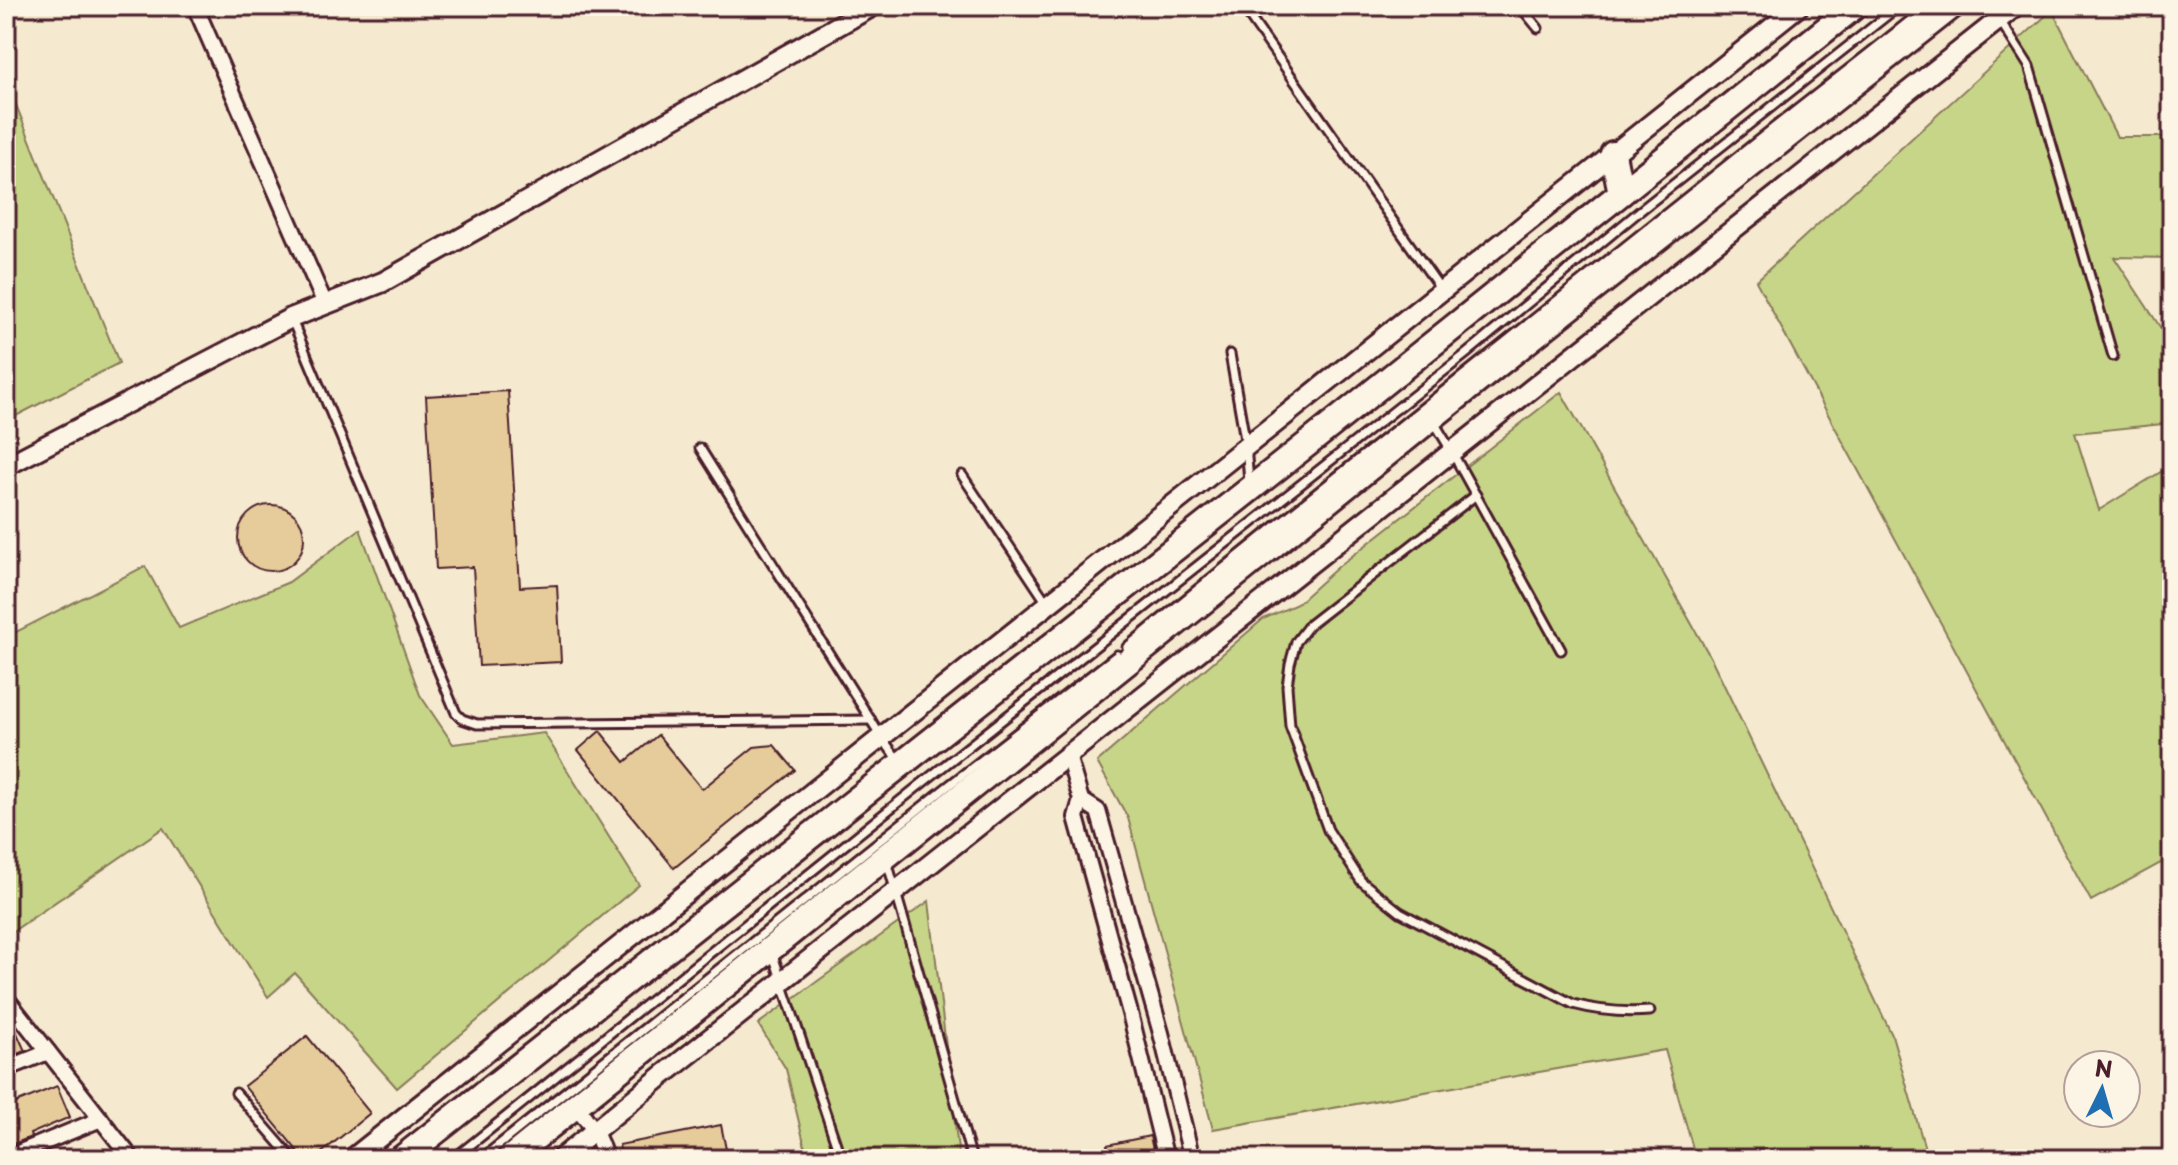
<svg xmlns="http://www.w3.org/2000/svg" width="2178" height="1165" viewBox="0 0 2178 1165" font-family="'Playpen Sans',sans-serif">
	<style>
		.green { fill: #c7d588; stroke: #887a5a; stroke-width: 2 }
		.building { fill: #e6cc9b; stroke: #4a1f2b; stroke-width: 2 }
		.lines { fill: none; stroke-linecap: round; stroke-linejoin: round }
		.service-casing { stroke: #4a1f2b; stroke-width: 13 }
		.minor-casing { stroke: #4a1f2b; stroke-width: 20 }
		.tertiary-casing { stroke: #4a1f2b; stroke-width: 24 }
		.primary-casing { stroke: #4a1f2b; stroke-width: 30 }
		.service { stroke: #fcf5e5; stroke-width: 7 }
		.minor { stroke: #fcf5e5; stroke-width: 14 }
		.tertiary { stroke: #fcf5e5; stroke-width: 18 }
		.primary { stroke: #fcf5e5; stroke-width: 24 }
	</style>
	<rect width="100%" height="100%" fill="#f5e9cf"/>
	<filter id="ink" filterUnits="userSpaceOnUse"><feTurbulence type="fractalNoise" baseFrequency=".0125" numOctaves="2"/><feDisplacementMap in="SourceGraphic" scale="16" xChannelSelector="R" yChannelSelector="G"/><feConvolveMatrix kernelMatrix="1 2 1 2 8 2 1 2 1" color-interpolation-filters="sRGB"/></filter>
	<g filter="url(#ink)">
		<g class="green">
			<path d="M2052 10 2117 137H2172V258L2114 257 2172 345V423L2075 433 2099 510 2172 465V857L2091 901 1756 281Z"/>
			<path d="M6 84 14 100 119 363 6 421Z"/>
			<path d="M1561 392 1712 660 1892 1035 1928 1159H1696L1665 1050 1213 1129 1128 818 1097 762 1263 619 1297 604 1338 567Z"/>
			<path d="M360 529 420 695 453 744 544 733 639 885 397 1088 295 973 268 997 163 828 6 936V637L145 566 179 628 289 582Z"/>
			<path d="M929 901 959 1158 808 1159 786 1069 758 1024Z"/>
		</g>
		<g class="building">
			<path d="M508 391 520 587 557 585 561 662 479 666 473 567 436 569 426 396Z"/>
			<circle cx="271" cy="538" r="33"/>
			<path d="M600 731 625 762 658 735 702 789 754 747 774 745 795 770 674 868 578 750Z"/>
			<path d="M6 1014 13 1024 25 1051 6 1058Z"/>
			<path d="M307 1036 370 1113 314 1159H304L244 1086Z"/>
			<path d="M57 1086 70 1117 30 1134 31 1137 6 1147V1107Z"/>
			<path d="M721 1125 728 1159H622L619 1145Z"/>
			<path d="M1150 1136 1155 1159H1110L1107 1145Z"/>
		</g>
		<g class="lines">
			<g class="service-casing">
				<g id="service">
					<path d="M1242 6 1440 288"/>
					<path d="M1520 6 1538 28"/>
					<path d="M1986 6 1999 19 2029 66 2113 356"/>
					<path d="M292 320 456 713 462 719 477 724 871 720"/>
					<path d="M1230 354 1246 445 1249 482"/>
					<path d="M1434 422 1452 452 1561 650"/>
					<path d="M700 448 882 738 898 760"/>
					<path d="M962 475 1047 603"/>
					<path d="M1476 495 1309 625 1296 642 1290 664 1287 686 1290 726 1328 830 1361 881 1400 912 1573 1004C1599 1011 1623 1013 1650 1011"/>
					<path d="M1127 647C1330 480 1537 317 1742 153 1804 103 1867 56 1928 6"/>
					<path d="M887 861 972 1159"/>
					<path d="M772 952 841 1159"/>
					<path d="M236 1093 293 1159"/>
					<path d="M453 1159 921 784 1466 354 1641 210 1899 6"/>
					<path d="M481 1159 943 790 1117 655"/>
				</g>
			</g>
			<g class="minor-casing">
				<g id="minor">
					<path d="M195 6 325 304"/>
					<path d="M1068 756 1081 800 1076 817 1130 1013 1166 1159"/>
					<path d="M1081 800 1098 811 1161 1033 1192 1159"/>
					<path d="M6 998 132 1159"/>
					<path d="M6 1069 48 1052"/>
					<path d="M576 1106C590 1123 600 1137 605 1159"/>
					<path d="M6 1158 101 1119"/>
				</g>
			</g>
			<g class="tertiary-casing">
				<g id="tertiary">
					<path d="M6 466 291 318 383 282 873 6"/>
					<path d="M352 1159 1799 6"/>
					<path d="M560 1159 662 1076 2016 6"/>
				</g>
			</g>
			<g class="primary-casing">
				<g id="primary">
					<path d="M1613 154 1621 193"/>
					<path d="M401 1159 1315 438 1855 6"/>
					<path d="M509 1159 1496 366 1952 6"/>
				</g>
			</g>
			<use href="#service" class="service"/>
			<use href="#minor" class="minor"/>
			<use href="#tertiary" class="tertiary"/>
			<use href="#primary" class="primary"/>
		</g>
	</g>
	<rect width="2178" height="1165" fill="none" stroke="#fcf5e5" stroke-width="32"/>
	<rect x="16" y="16" width="2146" height="1133" fill="none" stroke="#4a1f2b" stroke-width="3" filter="url(#ink)"/>
	<g transform="translate(2102 1089) rotate(5)"><circle r="38" fill="#fcf5e5" stroke="#b59f9b" stroke-width="2"/>
	<path d="M0-6L14 30L0 20L-14 30Z" fill="#1f6fb2"/>
	<text y="-12" font-size="22" font-weight="bold" text-anchor="middle" fill="#4a1f2b">N</text>
	</g>
</svg>
